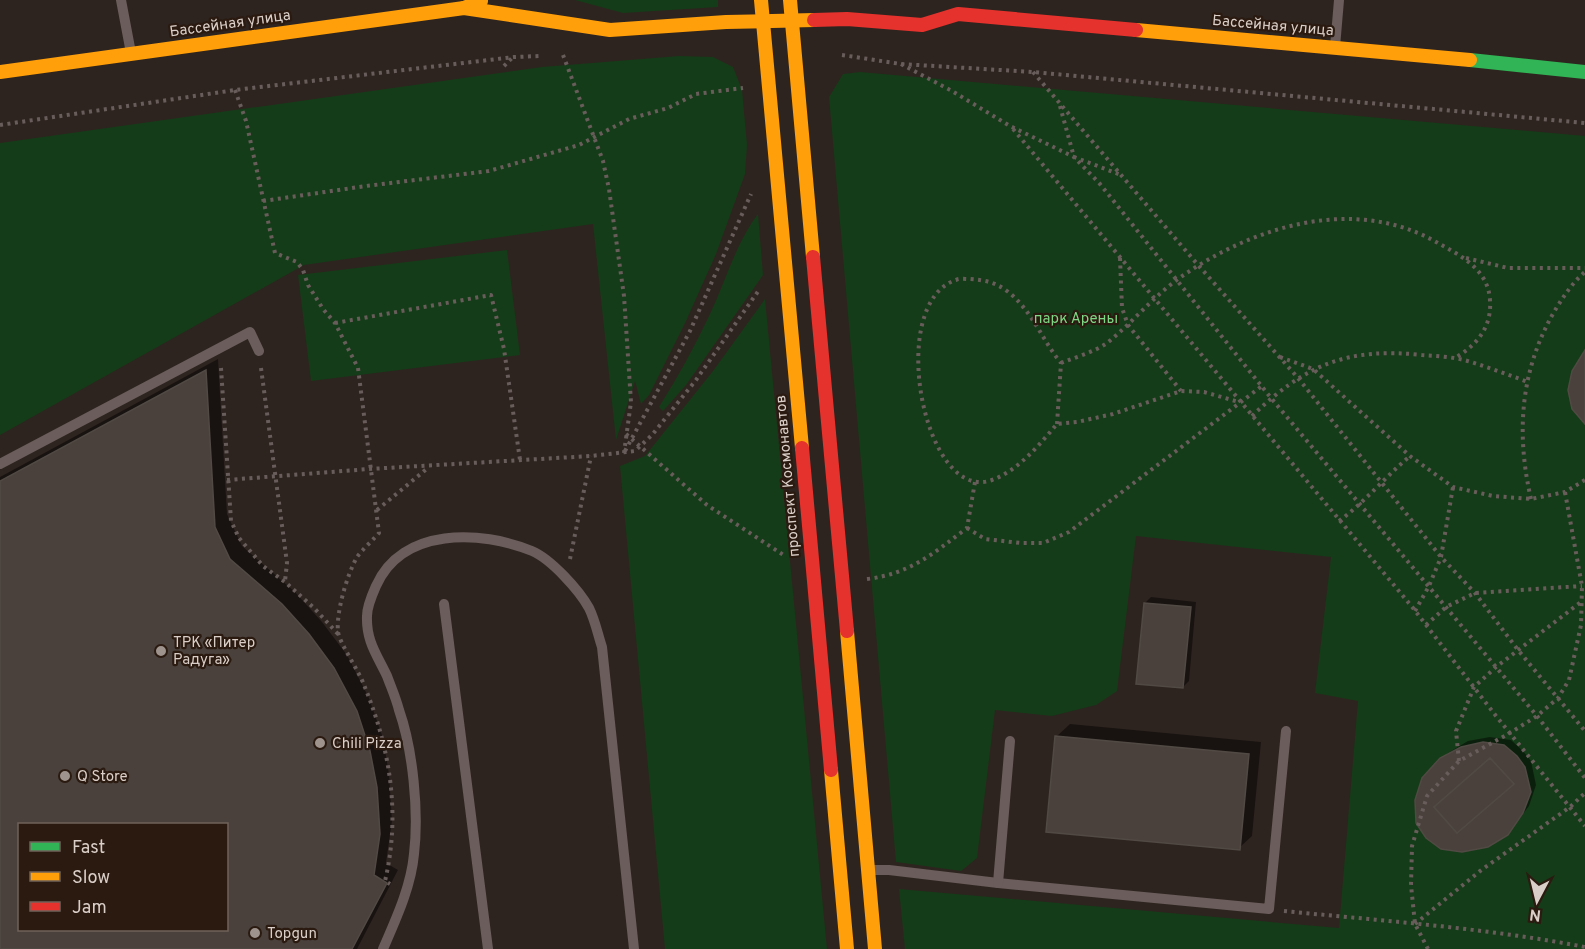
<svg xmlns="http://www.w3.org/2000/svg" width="1585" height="949" viewBox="0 0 1585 949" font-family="Overpass,sans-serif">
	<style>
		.green { fill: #153c18 }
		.shadow { fill: #0007; fill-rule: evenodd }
		.building { fill: #4a413c; stroke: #514944; stroke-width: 1.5; fill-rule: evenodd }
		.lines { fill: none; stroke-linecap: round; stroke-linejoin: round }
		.path { stroke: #685d5b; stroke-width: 4; stroke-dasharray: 3 4.5; stroke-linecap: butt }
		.lane { stroke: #6a5d5b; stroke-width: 10 }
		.fast { stroke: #30b455; stroke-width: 14 }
		.slow { stroke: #ff9f0a; stroke-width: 14 }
		.jam { stroke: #e5322d; stroke-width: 14 }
		.poi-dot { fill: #9e938d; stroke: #2a1a10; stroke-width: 2 }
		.labels { text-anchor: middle; stroke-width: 4.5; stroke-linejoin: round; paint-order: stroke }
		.street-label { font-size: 15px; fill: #dacfc8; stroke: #2a1a10 }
		.park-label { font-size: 15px; fill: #7ed784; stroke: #2a1a10 }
		.poi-label { font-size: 15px; fill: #dacfc8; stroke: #2a1a10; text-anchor: start }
	</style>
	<rect width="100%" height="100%" fill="#2e241f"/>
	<g class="green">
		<path d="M575 0H718V7L623 13Z"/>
		<path d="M679 56 713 57 733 67 742 90 747 145 745 174 716 254 686 321 649 395 641 404 635 381 616 440 593 224 304 265 0 435V143L542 67Z"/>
		<path d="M860 72 1585 136V949H905L899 889 1339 928 1358 701 1315 693 1331 557 1136 536 1117 691 1096 705 1052 716 995 710 977 858 961 871 896 862 829 97 843 74Z"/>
		<path d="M758 214 763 275 686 385 663 411 659 407C678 377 695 346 710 314 726 280 736 243 758 214Z"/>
		<path d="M507 250 520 355 311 381 298 275Z"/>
		<path d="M765 299 827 949H665L620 466 645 456 713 371Z"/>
	</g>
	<g class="shadow">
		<path d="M218 359 227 514 242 546 295 592 322 622 347 655 369 698 383 738 389 774 392 821 386 863 398 870 357 949H0V477ZM20 824H226V930H20Z"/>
		<path d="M1151 597 1196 602 1189 681 1183 687 1145 603Z"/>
		<path d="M1070 724 1261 742 1252 836 1239 848 1057 736Z"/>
		<path d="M1490 737 1511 740 1523 751 1531 761 1536 785 1529 806 1513 827 1441 759 1448 753 1468 741Z"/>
	</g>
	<g class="building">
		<path d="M1585 350V424L1572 409 1568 390 1572 371Z"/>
		<path d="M206 370 215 527 230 559 282 604 309 634 334 668 357 711 370 751 377 787 380 834 374 875 387 883 352 949H0V481ZM20 824H226V930H20Z"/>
		<path d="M1144 603 1191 607 1183 688 1136 684Z"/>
		<path d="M1055 736 1249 754 1240 850 1046 832Z"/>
		<path d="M1483 742 1504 745 1517 756 1525 767 1531 792 1523 813 1508 835 1488 847 1462 852 1441 849 1426 838 1416 823 1415 800 1422 778 1440 758 1461 747ZM1490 758 1514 784 1457 833 1434 807Z"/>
		<path d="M1490 758 1514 784 1457 833 1434 807Z"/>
	</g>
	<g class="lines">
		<g class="path">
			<path d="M563 55 603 161 609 189 624 296 631 402 624 453"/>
			<path d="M842 55 901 64 1033 72 1585 123"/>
			<path d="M901 64 952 91 1010 126 1074 157 1100 184 1271 398 1537 716 1585 778"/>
			<path d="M504 66 513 57"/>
			<path d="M1033 72 1198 265 1298 378 1441 557 1475 593 1518 650 1585 731"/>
			<path d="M235 90 246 121 275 253 297 262 303 270 308 285 323 309 335 323 358 368 379 533C372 541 363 549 357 557 347 575 336 612 338 632 340 644 359 671 364 685 390 748 401 814 385 881L390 884"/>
			<path d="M1060 106 1074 157 1121 175"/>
			<path d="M0 125 235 90 514 57 540 56"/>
			<path d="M1013 129 1413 608 1496 716 1585 826"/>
			<path d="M263 201 366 186 489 171 579 145 629 119 668 108 696 94 743 88"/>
			<path d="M1120 258 1122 308 1128 325 1181 391"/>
			<path d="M1466 258 1508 268H1585"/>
			<path d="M335 323 491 295 504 349 520 460"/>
			<path d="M1280 357 1313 369 1410 456 1453 487 1493 496 1531 499 1565 492 1585 480"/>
			<path d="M1061 363C1076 357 1094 352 1107 343 1132 323 1152 298 1178 279 1251 227 1354 194 1438 243 1461 256 1488 269 1490 300 1492 327 1477 345 1455 358"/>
			<path d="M221 368 231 521 239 538 263 566 285 582 314 608 338 634"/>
			<path d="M261 368 287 563 285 581"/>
			<path d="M1252 416C1305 365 1347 347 1422 355 1438 356 1455 357 1471 362 1490 368 1509 375 1528 382"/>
			<path d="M1057 424 1061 363C1042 340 1032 310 1007 291 995 282 984 280 969 279 965 279 959 278 956 280 885 303 924 505 992 480 1019 470 1039 445 1057 424L1077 422 1113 414 1181 391 1204 392 1239 402"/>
			<path d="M626 434 707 505 785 556"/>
			<path d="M625 451 690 331 751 194"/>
			<path d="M227 480 369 469 591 456 635 451 652 435 696 380 759 290"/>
			<path d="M1531 499C1516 434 1520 371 1554 312 1563 297 1572 283 1585 272"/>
			<path d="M377 510 429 467"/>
			<path d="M1339 521C1365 502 1385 477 1410 456"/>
			<path d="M967 528 985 539 1021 543H1043L1069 532 1262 386"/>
			<path d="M570 559 591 456"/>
			<path d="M867 579C910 574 934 553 967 528L975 482"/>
			<path d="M1415 611 1429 586 1441 557 1453 487"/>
			<path d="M1426 625 1446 607 1475 593 1582 586"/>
			<path d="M1459 761 1456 731 1474 687 1496 667 1581 602"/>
			<path d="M1284 911C1385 921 1486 928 1585 947"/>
			<path d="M1415 924 1480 871 1570 807 1585 793"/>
			<path d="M1428 949 1415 924 1411 885 1412 846 1427 796 1459 761 1510 733 1537 716 1558 698 1569 680 1581 625 1582 586 1565 492"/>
		</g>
		<g class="lane">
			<path d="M121 0 131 53"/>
			<path d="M1335 47 1339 0"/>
			<path d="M0 464 250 332 259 351"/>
			<path d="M444 604 488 949"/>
			<path d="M868 870H889L998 883 1269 909 1286 731"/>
			<path d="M998 883 1010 741"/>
			<path d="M383 949C396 919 411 887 414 854 419 812 413 750 399 710 396 698 391 687 387 676 377 655 366 641 367 616 367 606 372 595 376 586 402 527 481 530 532 551 551 559 579 590 589 608 595 620 598 635 602 647L634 949"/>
		</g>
		<path class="fast" d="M1470 60 1585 72"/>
		<g class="slow">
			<path d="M761 0 802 448"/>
			<path d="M790 0 813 257"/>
			<path d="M464 8 610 30 726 22 814 20"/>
			<path d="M1136 30 1470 60"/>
			<path d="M0 72 464 8 481 1"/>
			<path d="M847 631 875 949"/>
			<path d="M831 770 847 949"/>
		</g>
		<g class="jam">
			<path d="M814 20 847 19 922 25 958 14 1136 30"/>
			<path d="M813 257 847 631"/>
			<path d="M802 448 831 770"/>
		</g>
	</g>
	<g class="poi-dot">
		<circle cx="161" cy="651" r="6"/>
		<circle cx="320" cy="743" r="6"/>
		<circle cx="65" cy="776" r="6"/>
		<circle cx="255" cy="933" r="6"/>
	</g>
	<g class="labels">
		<g class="street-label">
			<text transform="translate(230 23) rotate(-8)" y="5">Бассейная улица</text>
			<text transform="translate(1273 25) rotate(5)" y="5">Бассейная улица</text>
			<text transform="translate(787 476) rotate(-95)" y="5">проспект Космонавтов</text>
		</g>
		<g class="park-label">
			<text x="1076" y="323">парк Арены</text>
		</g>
		<g class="poi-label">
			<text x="173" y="647">ТРК «Питер<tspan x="173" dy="17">Радуга»</tspan></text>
			<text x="332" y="748">Chili Pizza</text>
			<text x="77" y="781">Q Store</text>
			<text x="267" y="938">Topgun</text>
		</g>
	</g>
	<rect x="18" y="823" width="210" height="108" fill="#2a1a10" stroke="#70625a" stroke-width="1.5"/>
	<rect x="30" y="842" width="30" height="9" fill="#30b455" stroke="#70625a" stroke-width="1.5"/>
	<text x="72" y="853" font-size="18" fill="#dacfc8">Fast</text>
	<rect x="30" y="872" width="30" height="9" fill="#ff9f0a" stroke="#70625a" stroke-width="1.5"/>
	<text x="72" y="883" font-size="18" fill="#dacfc8">Slow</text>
	<rect x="30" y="902" width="30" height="9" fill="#e5322d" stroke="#70625a" stroke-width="1.5"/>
	<text x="72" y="913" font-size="18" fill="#dacfc8">Jam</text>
	<g transform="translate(1537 901) rotate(187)" stroke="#2a1a10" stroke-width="4.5" paint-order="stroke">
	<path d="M0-4.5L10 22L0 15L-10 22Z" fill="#dacfc8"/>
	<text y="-9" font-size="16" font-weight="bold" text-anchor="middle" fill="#dacfc8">N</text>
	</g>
</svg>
